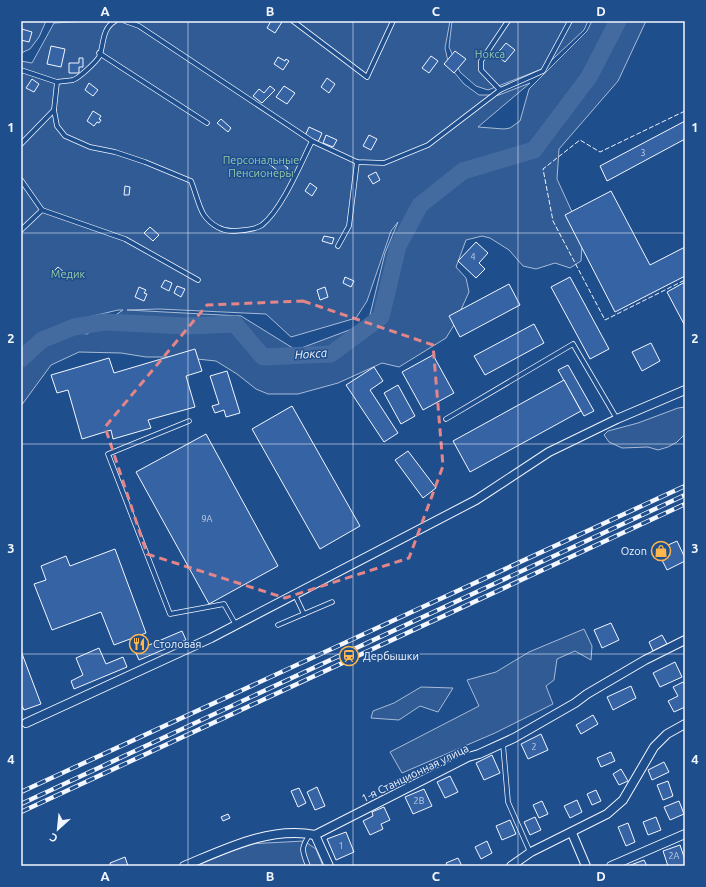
<svg xmlns="http://www.w3.org/2000/svg" width="706" height="887" viewBox="0 0 706 887" font-family="Ubuntu,sans-serif">
	<style>
		.built { fill: #305b95; stroke: #a8bbd7; fill-rule: evenodd }
		.lines { fill: none; stroke-linecap: round; stroke-linejoin: round }
		.river { stroke: #446ba0; stroke-width: 17 }
		.building { fill: #3563a3; stroke: #f2f6ff }
		.lane-casing { stroke: #f2f6ff; stroke-width: 5.5 }
		.street-casing { stroke: #f2f6ff; stroke-width: 10 }
		.lane { stroke: #1f4e8c; stroke-width: 4 }
		.street { stroke: #1f4e8c; stroke-width: 8 }
		.rail-casing { stroke: #f2f6ff; stroke-width: 4.5 }
		.rail { stroke: #1f4e8c; stroke-width: 3; stroke-dasharray: 9; stroke-linecap: butt }
		.fence { stroke: #f2f6ff; stroke-width: 1; stroke-dasharray: 5 2; stroke-linecap: butt }
		.marked { fill: none; stroke: #e38589; stroke-width: 3; stroke-dasharray: 8 5; stroke-linejoin: round }
		.grid { fill: none; stroke: #f2f6ff; stroke-width: 1; stroke-opacity: 0.55 }
		.labels { text-anchor: middle; stroke-width: 3; stroke-linejoin: round; paint-order: stroke }
		.number-label { font-size: 9px; fill: #c3d1e8 }
		.park-label { font-size: 11px; fill: #97c8a6; stroke: #1f4e8c }
		.poi-label { font-size: 11px; fill: #f2f6ff; stroke: #1f4e8c; text-anchor: start }
		.street-label { font-size: 11px; fill: #f2f6ff; stroke: #1f4e8c }
		.water-label { font-size: 12px; font-style: italic; fill: #f2f6ff; stroke: #1f4e8c }
		.neatline { fill: none; stroke: #f2f6ff; stroke-width: 1.5 }
		.grid-label { font-size: 13px; text-anchor: middle; font-weight: bold; fill: #f2f6ff }
	</style>
	<rect width="100%" height="100%" fill="#1f4e8c"/>
	<g class="built">
		<path d="M21 21H46L39 37 30 49 21 53Z"/>
		<path d="M89 21H450L445 48 449 66 464 84 479 95H499L530 83 478 127 504 129 510 128 520 121 529 89 587 31 592 21H646L618 81 559 149 557 179 578 225 582 245 581 261 570 268 555 263 536 269 523 266 509 250 490 238 482 236 466 240 456 267 466 278 469 292 454 325 446 338 399 367 382 363 338 383 298 394H268L256 389 237 374 216 361 178 357H146L121 353 79 352 51 365 21 406V61L32 63 54 23ZM398 222 385 253 368 323 296 350 241 316 127 310 159 309 266 314 291 337 356 318 367 301 391 231ZM118 310H123L87 334 53 329 68 322Z"/>
		<path d="M452 21H588L584 30 542 69 488 90 476 86 460 72 449 47Z"/>
		<path d="M685 407V434L677 442 668 447 658 450 648 447 622 448 609 442 604 435 608 431 638 423 678 408Z"/>
		<path d="M584 629 592 646 591 660 575 651 557 659 554 680 546 686 553 704 495 733 402 773 390 752 479 706 467 680 496 672 529 652Z"/>
		<path d="M421 687 453 688 438 712 420 706 399 720 371 718 373 711 394 703Z"/>
		<path d="M304 841 316 849 323 866H195L247 844Z"/>
	</g>
	<g class="lines">
		<path class="river" d="M21 359 42 340 74 327 105 322 186 326 235 324 263 357 331 354 381 317 398 246 420 205 463 171 534 150 589 77 618 21"/>
	</g>
	<g class="building">
		<path d="M271 21H280L282 22 275 33 267 28Z"/>
		<path d="M22 29 32 32 29 42 21 40Z"/>
		<path d="M506 43 515 50 505 62 496 55Z"/>
		<path d="M51 46 65 49 61 67 47 64Z"/>
		<path d="M455 51 466 59 454 73 444 64Z"/>
		<path d="M431 56 438 61 429 73 422 68Z"/>
		<path d="M278 57 285 61 286 59 289 61 283 70 274 64Z"/>
		<path d="M79 58H83V67H79V73H69V63H79Z"/>
		<path d="M327 78 335 84 329 93 321 87Z"/>
		<path d="M32 79 39 84 34 92 26 88Z"/>
		<path d="M89 83 98 90 93 96 85 90Z"/>
		<path d="M270 86 275 90 262 103 253 96 259 89 264 93Z"/>
		<path d="M284 86 295 93 287 104 276 97Z"/>
		<path d="M93 111 101 116 99 119 101 120 99 123 97 122 94 126 87 121Z"/>
		<path d="M221 119 231 128 228 132 217 123Z"/>
		<path d="M685 121V139L607 181 600 166Z"/>
		<path d="M309 127 322 133 318 142 305 136Z"/>
		<path d="M326 135 337 140 333 147 323 143Z"/>
		<path d="M369 135 377 139 371 150 363 146Z"/>
		<path d="M273 157 288 168 283 175 268 163Z"/>
		<path d="M376 172 380 180 373 184 368 176Z"/>
		<path d="M310 183 317 188 312 196 305 191Z"/>
		<path d="M125 186 130 187 129 195H124Z"/>
		<path d="M611 191 650 265 685 247V276L615 312 565 215Z"/>
		<path d="M150 227 159 235 153 241 144 233Z"/>
		<path d="M324 236 334 238 332 244 322 241Z"/>
		<path d="M476 242 488 253 479 263 485 269 476 278 458 261Z"/>
		<path d="M58 267 65 273 60 278 53 272Z"/>
		<path d="M345 277 354 281 351 287 343 283Z"/>
		<path d="M570 277 609 349 590 359 551 287Z"/>
		<path d="M165 280 172 283 169 291 161 287Z"/>
		<path d="M685 282V326L667 292Z"/>
		<path d="M509 284 520 305 460 337 449 316Z"/>
		<path d="M177 286 185 289 181 297 174 293Z"/>
		<path d="M139 287 146 290 144 293 147 294 144 301 135 297Z"/>
		<path d="M325 287 328 297 320 300 317 290Z"/>
		<path d="M534 324 544 343 485 375 474 356Z"/>
		<path d="M651 343 660 361 642 371 632 352Z"/>
		<path d="M195 349 202 371 186 376 195 407 148 420 151 428 113 439 111 430 82 439 68 390 57 393 51 375 109 358 114 373Z"/>
		<path d="M433 355 454 393 423 410 402 372Z"/>
		<path d="M568 365 594 411 584 416 558 370Z"/>
		<path d="M374 367 383 381 370 390 398 433 384 442 346 385Z"/>
		<path d="M227 371 240 413 226 417 224 410 215 413 212 406 219 404 210 376Z"/>
		<path d="M564 380 581 411 470 472 453 441Z"/>
		<path d="M398 385 415 416 401 424 384 393Z"/>
		<path d="M292 406 360 526 320 549 252 429Z"/>
		<path d="M206 434 278 566 209 604 136 472Z"/>
		<path d="M408 451 436 488 423 498 395 460Z"/>
		<path d="M677 541 685 558V561L667 570 657 550Z"/>
		<path d="M115 549 146 633 114 645 101 612 52 630 34 584 46 580 41 566 66 556 70 566Z"/>
		<path d="M611 623 619 640 602 648 594 630Z"/>
		<path d="M182 631 186 640 139 660 135 651Z"/>
		<path d="M662 635 667 644 653 651 649 642Z"/>
		<path d="M99 648 106 664 123 657 127 667 74 689 71 681 83 675 76 658Z"/>
		<path d="M21 651 41 704 24 710 21 704Z"/>
		<path d="M675 662 682 677 660 687 653 673Z"/>
		<path d="M683 682 685 685V707L674 712 668 701 678 696 673 687Z"/>
		<path d="M631 686 636 698 613 710 607 697Z"/>
		<path d="M593 715 598 724 581 734 576 725Z"/>
		<path d="M541 734 548 750 528 759 521 744Z"/>
		<path d="M611 752 615 761 601 767 597 758Z"/>
		<path d="M492 755 500 773 484 780 476 763Z"/>
		<path d="M664 762 669 772 652 780 648 770Z"/>
		<path d="M621 769 628 781 619 785 613 774Z"/>
		<path d="M450 776 458 792 445 798 437 782Z"/>
		<path d="M668 781 673 796 663 800 657 785Z"/>
		<path d="M317 787 325 806 315 810 307 792Z"/>
		<path d="M299 788 306 803 298 807 291 791Z"/>
		<path d="M424 789 432 806 413 814 405 797Z"/>
		<path d="M596 790 601 801 592 805 587 794Z"/>
		<path d="M577 800 582 812 570 818 564 806Z"/>
		<path d="M542 801 548 814 539 818 533 805Z"/>
		<path d="M679 801 684 814 670 820 664 807Z"/>
		<path d="M384 807 390 820 381 824 383 829 370 835 363 821 373 816 372 812Z"/>
		<path d="M228 814 230 818 223 821 221 817Z"/>
		<path d="M535 817 541 830 530 835 524 822Z"/>
		<path d="M656 817 661 830 648 835 643 822Z"/>
		<path d="M510 820 516 834 502 840 496 826Z"/>
		<path d="M628 823 635 842 626 846 618 827Z"/>
		<path d="M346 832 354 852 336 860 327 839Z"/>
		<path d="M487 841 492 853 481 859 475 847Z"/>
		<path d="M680 845 685 860V866H668L663 851Z"/>
		<path d="M125 857 128 866H111L110 863Z"/>
		<path d="M458 858 462 866H448L446 863Z"/>
		<path d="M644 860 647 866H628Z"/>
	</g>
	<g class="lines">
		<g class="lane-casing">
			<g id="lane">
				<path d="M293 21 367 77 393 21"/>
				<path d="M99 53 207 123"/>
				<path d="M21 70 57 82 54 110 21 144"/>
				<path d="M57 82C62 81 68 81 73 80 79 78 95 63 99 57 104 47 101 29 115 21"/>
				<path d="M500 90 481 70V61L508 21"/>
				<path d="M54 110 57 126 65 136 90 147 115 152 145 162 191 181C195 190 199 208 204 215 211 225 223 232 235 231 244 230 255 230 262 225 282 209 300 165 312 141L139 26 125 21"/>
				<path d="M312 141 357 162 384 163 428 145 500 90 543 71 570 21"/>
				<path d="M21 180 42 210 125 239 198 280"/>
				<path d="M21 230 42 210"/>
				<path d="M338 246 349 226 357 162"/>
				<path d="M446 419 573 344 617 419"/>
				<path d="M189 421 108 454 170 614 224 604 236 625"/>
				<path d="M295 595 304 614"/>
				<path d="M278 625 332 602"/>
				<path d="M503 744 508 802 530 852"/>
				<path d="M308 866C302 850 300 849 310 834"/>
			</g>
		</g>
		<g class="street-casing">
			<g id="street">
				<path d="M26 723 211 638 476 500 549 452 617 419 685 390"/>
				<path d="M572 833 586 866"/>
				<path d="M315 835 329 866"/>
				<path d="M184 866C225 849 270 826 315 835L468 757 479 754 514 738 575 703 587 694 645 660 685 640"/>
				<path d="M511 866 531 852 607 814 623 800 654 747 667 734 685 724"/>
				<path d="M611 866 685 834"/>
			</g>
		</g>
		<use href="#lane" class="lane"/>
		<use href="#street" class="street"/>
		<g class="rail-casing">
			<g id="rail">
				<path d="M21 792 685 486"/>
				<path d="M21 804 685 495"/>
				<path d="M21 812 685 504"/>
			</g>
		</g>
		<use href="#rail" class="rail"/>
		<path class="fence" d="M685 111 600 152 580 140 543 169 553 221 605 320 685 280"/>
	</g>
	<path class="marked" d="M303 301 433 345 443 466 409 558 285 598 147 554 105 427 207 305Z"/>
	<path class="grid" d="M188 21V866M353 21V866M518 21V866M21 233H685M21 444H685M21 654H685"/>
	<defs>
		<g id="shop-ring" transform="scale(1)"><circle r="9.5" fill="#1f4e8c" stroke="#ffb74d" stroke-width="1.5"/><path d="M-5-2.5h2.3a2.7 3.5 0 0 1 5.4 0H5L5.5 6h-11ZM-1.5-2.5h3a1.5 2.3 0 0 0-3 0Z" fill="#ffb74d"/></g>
		<g id="restaurant-ring" transform="scale(1)"><circle r="9.5" fill="#1f4e8c" stroke="#ffb74d" stroke-width="1.5"/><path d="M-5-6h1v4h1v-4h1v4h1v-4h1v5L-1.5 .5V6h-2V.5L-5-1ZM5-6V6H3V1.5H1.5Q1.5-4 5-6Z" fill="#ffb74d"/></g>
		<g id="station-ring" transform="scale(1)"><circle r="9.5" fill="#1f4e8c" stroke="#ffb74d" stroke-width="1.5"/><path d="M-3-6H3Q5-6 5-4V2Q5 4 3 4L4.5 6H3L1.5 4h-3L-3 6H-4.5L-3 4Q-5 4-5 2V-4Q-5-6-3-6ZM-3.5-4v3h7v-3ZM-3.5 1v1.5H-2V1ZM2 1v1.5H3.5V1Z" fill="#ffb74d"/></g>
	</defs>
	<g fill-rule="evenodd">
		<use href="#shop-ring" x="661" y="551"/>
		<use href="#restaurant-ring" x="139" y="644"/>
		<use href="#station-ring" x="349" y="656"/>
	</g>
	<g class="labels">
		<g class="number-label">
			<text x="643" y="156">3</text>
			<text x="473" y="260">4</text>
			<text x="207" y="522">9А</text>
			<text x="534" y="750">2</text>
			<text x="419" y="804">2В</text>
			<text x="341" y="849">1</text>
			<text x="674" y="859">2А</text>
		</g>
		<g class="park-label">
			<text x="490" y="58">Нокса</text>
			<text x="261" y="164">Персональные<tspan x="261" dy="13">Пенсионеры</tspan></text>
			<text x="68" y="278">Медик</text>
		</g>
		<g class="poi-label">
			<text x="647" y="555" text-anchor="end">Ozon</text>
			<text x="153" y="648">Столовая</text>
			<text x="363" y="660">Дербышки</text>
		</g>
		<g class="street-label">
			<text transform="translate(415 773) rotate(-26)" y="4">1-я Станционная улица</text>
		</g>
		<g class="water-label">
			<text transform="translate(311 354) rotate(-4)" y="4">Нокса</text>
		</g>
	</g>
	<rect width="706" height="887" fill="none" stroke="#1f4e8c" stroke-width="44"/>
	<g transform="translate(58 829) rotate(207)" stroke="#1f4e8c" stroke-width="3" paint-order="stroke">
	<path d="M0-3L7 15L0 10L-7 15Z" fill="#f2f6ff"/>
	<text y="-6" font-size="11" font-weight="bold" text-anchor="middle" fill="#f2f6ff">С</text>
	</g>
	<rect x="22" y="22" width="662" height="843" class="neatline"/>
	<g class="grid-label">
		<text x="105" y="16">A</text>
		<text x="270" y="16">B</text>
		<text x="436" y="16">C</text>
		<text x="601" y="16">D</text>
		<text x="11" y="132">1</text>
		<text x="695" y="132">1</text>
		<text x="11" y="343">2</text>
		<text x="695" y="343">2</text>
		<text x="11" y="553">3</text>
		<text x="695" y="553">3</text>
		<text x="11" y="764">4</text>
		<text x="695" y="764">4</text>
		<text x="105" y="881">A</text>
		<text x="270" y="881">B</text>
		<text x="436" y="881">C</text>
		<text x="601" y="881">D</text>
	</g>
</svg>
